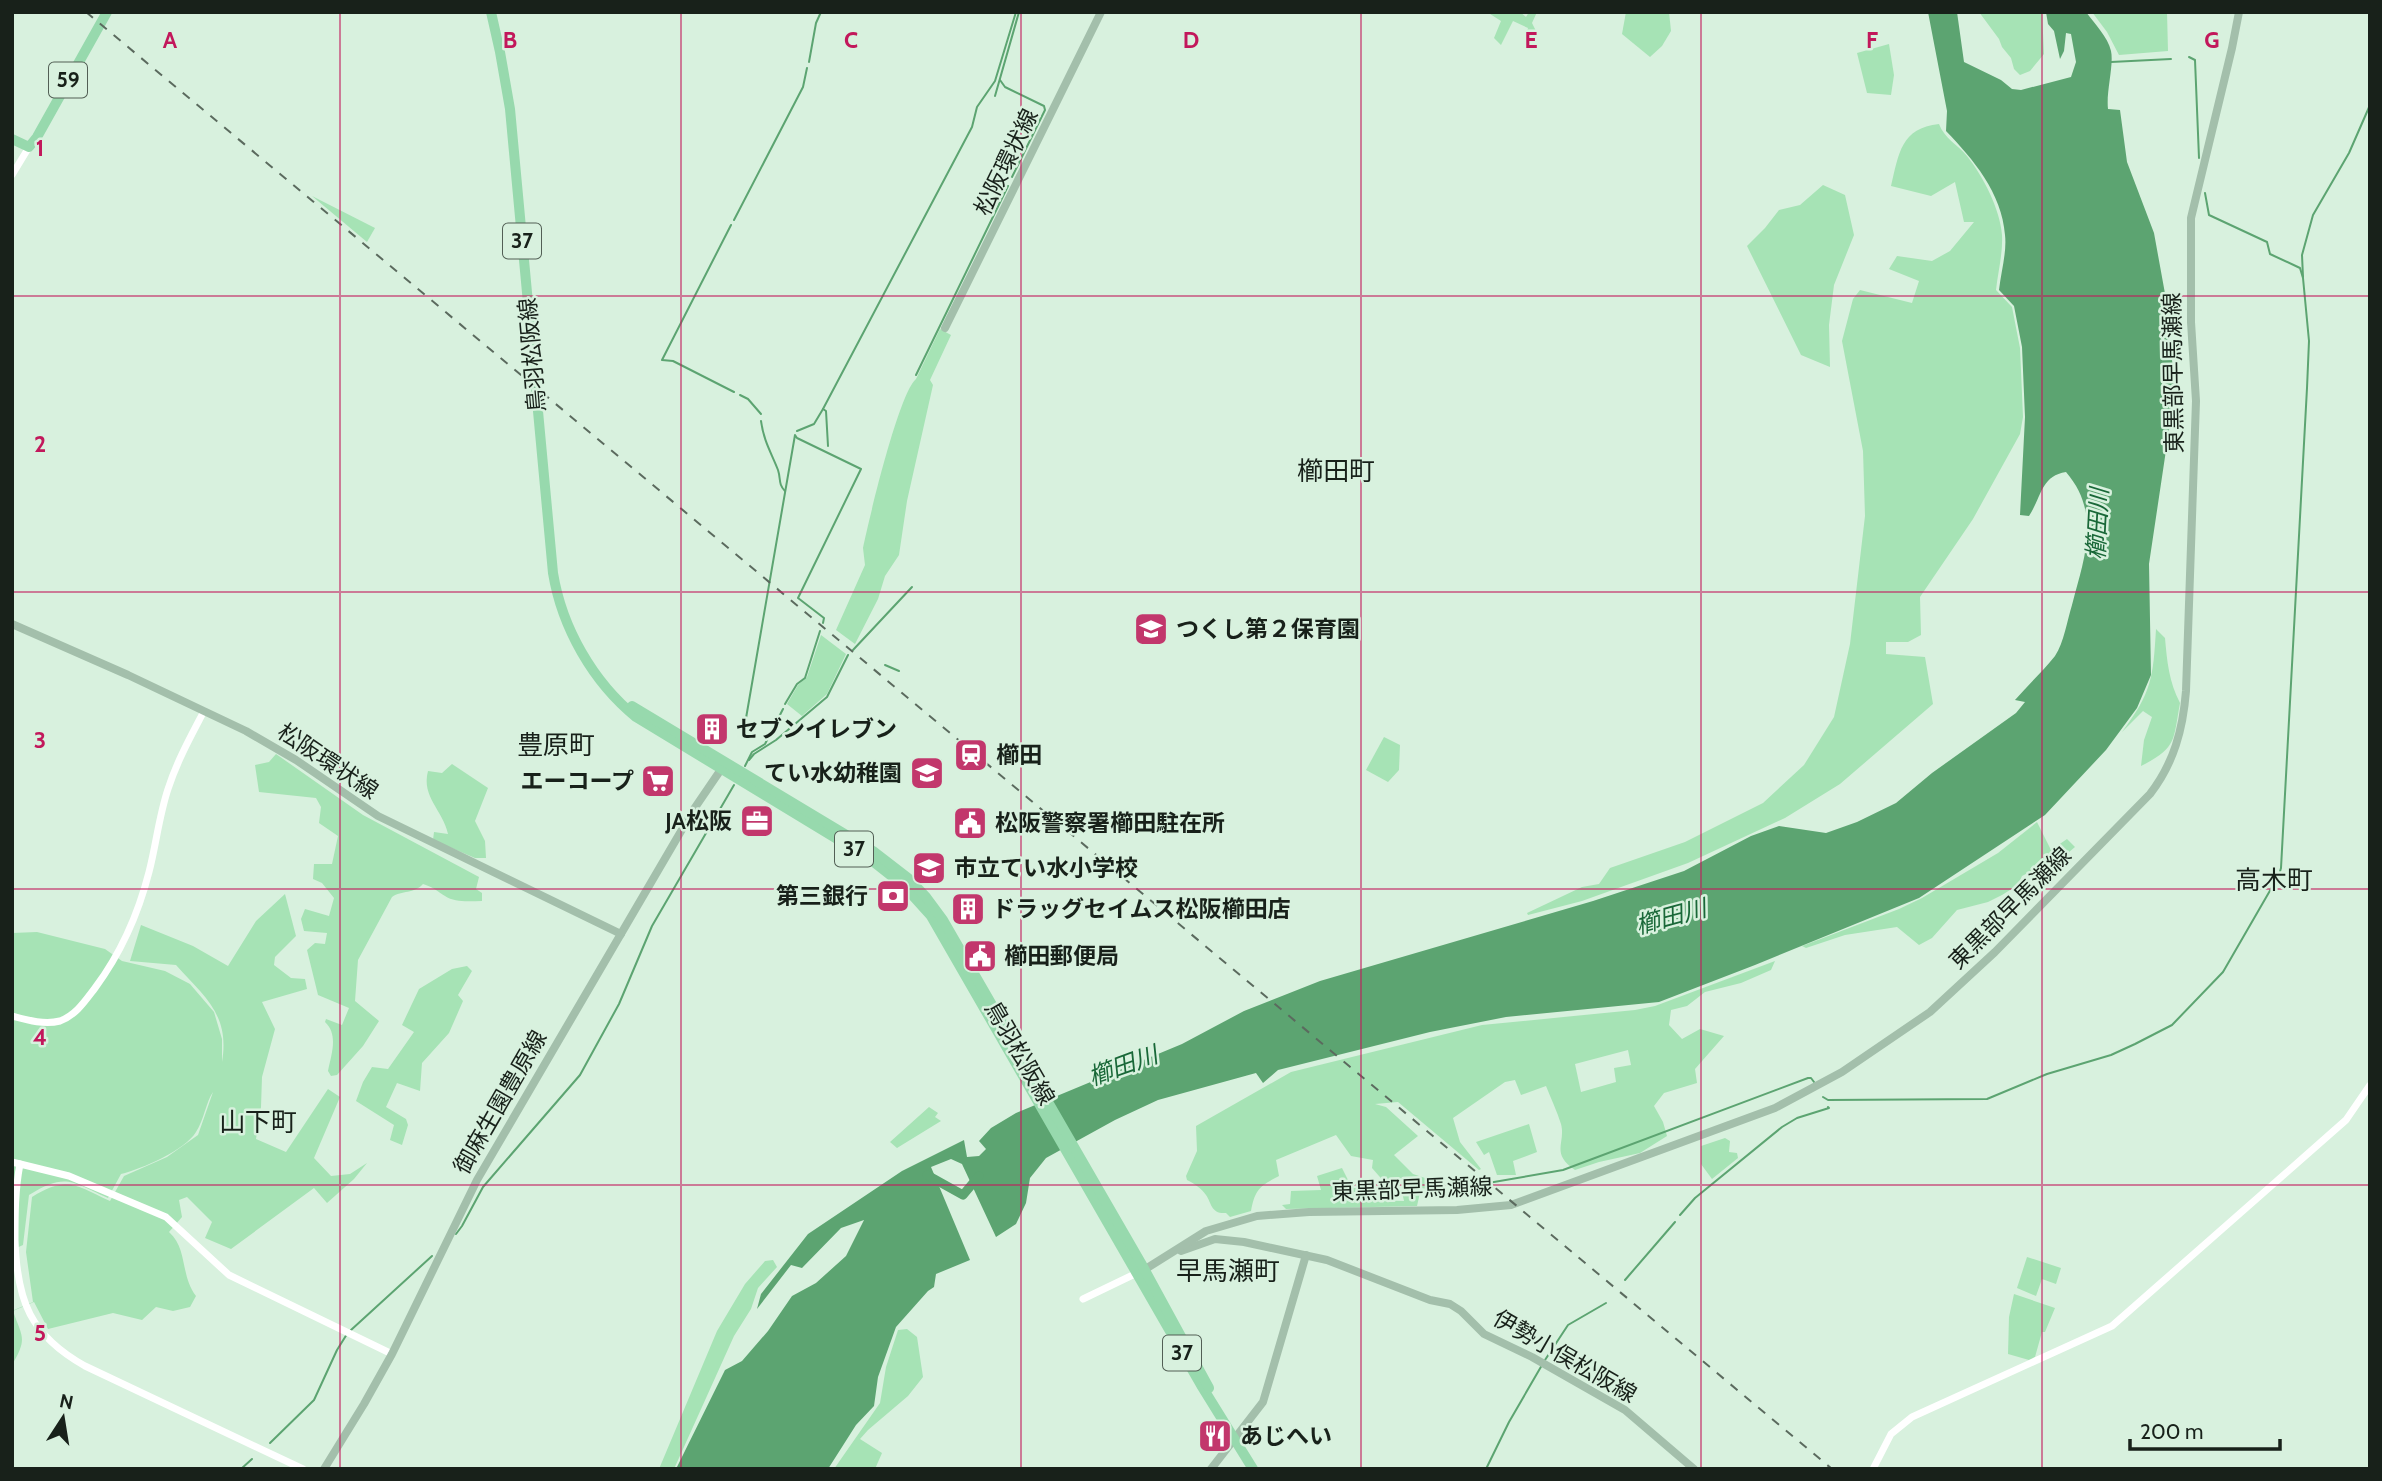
<svg xmlns="http://www.w3.org/2000/svg" width="2382" height="1481" viewBox="0 0 2382 1481" font-family="Cabin,'Noto Sans JP',sans-serif">
	<style>
		.green { fill: #a6e3b5; fill-rule: evenodd }
		.water { fill: #5ca471 }
		.lines { fill: none; stroke-linecap: round; stroke-linejoin: round }
		.stream { stroke: #5ca471; stroke-width: 2 }
		.river { stroke: #5ca471; stroke-width: 9 }
		.tertiary { stroke: #fff; stroke-width: 7 }
		.secondary { stroke: #a3bfab; stroke-width: 8 }
		.primary { stroke: #97d9ad; stroke-width: 10 }
		.rail { stroke: #5b6a5e; stroke-width: 2; stroke-dasharray: 9 9; stroke-linecap: butt }
		.grid { fill: none; stroke: #c2185b; stroke-width: 2; stroke-opacity: 0.55 }
		.labels { text-anchor: middle; stroke-width: 5; stroke-linejoin: round; paint-order: stroke }
		.shield { fill: #d8f1de; stroke: #525f55; stroke-width: 2 }
		.shield-label { font-size: 21px; font-weight: bold; fill: #18211a }
		.street-label { font-size: 23px; fill: #18211a; stroke: #d8f1de }
		.poi-label { font-size: 23px; font-weight: bold; fill: #18211a; stroke: #d8f1de; text-anchor: start }
		.water-label { font-size: 24px; font-style: italic; fill: #196838; stroke: #d8f1de }
		.quarter-label { font-size: 26px; fill: #18211a; stroke: #d8f1de }
		.grid-label { font-size: 23px; text-anchor: middle; font-weight: bold; fill: #c2185b; stroke: #d8f1de; stroke-width: 5; stroke-linejoin: round; paint-order: stroke }
	</style>
	<rect width="100%" height="100%" fill="#d8f1de"/>
	<g class="green">
		<path d="M1487 12H1520L1526 17 1529 12H1537L1532 23 1537 33 1536 40 1525 38 1528 28 1513 21 1501 45 1494 38 1501 21Z"/>
		<path d="M1626 12H1669L1671 31 1662 46 1650 57 1622 34Z"/>
		<path d="M1979 12H2042L2044 54 2030 71 2020 75 2014 69 2011 58 2002 47 1999 39Z"/>
		<path d="M2092 12H2167L2168 51 2119 55 2107 32Z"/>
		<path d="M1889 44 1894 75 1891 95 1867 93 1857 53Z"/>
		<path d="M1939 124C1944 138 1958 145 1967 156 1983 176 2000 209 2002 235 2003 253 1998 272 1996 290L2012 307 2020 348 2023 417 2020 434 1973 519 1920 597 1921 635 1908 642H1886V654L1925 657 1933 704 1840 784 1785 818 1688 863 1582 901 1528 915 1527 913 1582 887 1599 884 1610 868 1685 842 1763 803 1804 765 1834 717 1850 644 1865 516 1863 451 1842 341 1853 299 1860 290 1912 303 1919 281 1889 269 1897 256 1932 261 1950 251 1974 222H1964L1955 182 1931 196 1891 186C1899 153 1901 128 1939 124Z"/>
		<path d="M1823 185 1845 195 1854 235 1834 285 1829 325 1830 367 1801 355 1747 246 1765 228 1779 210 1800 205Z"/>
		<path d="M312 196 375 228 367 242Z"/>
		<path d="M940 329 951 335 930 380 933 385 907 501 899 555 885 576 878 599 855 644 836 630 865 565 863 548C869 519 899 393 916 379Z"/>
		<path d="M2156 629 2165 638C2167 661 2169 682 2180 703 2173 741 2177 748 2141 766L2144 740 2152 717 2143 711 2122 732C2152 692 2153 678 2156 629Z"/>
		<path d="M821 635 846 654 827 694 802 716 787 704 798 685 807 677Z"/>
		<path d="M1384 737 1400 745 1399 770 1388 782 1366 770Z"/>
		<path d="M276 754 363 815 479 877 476 889 482 893V901C470 901 455 903 445 896 437 891 433 887 423 884 414 894 402 890 392 897L358 960 355 1001 379 1021 363 1046 337 1075 331 1076 328 1071C331 1055 339 1035 325 1022L326 1019 342 1025 349 1008 318 995 307 950 315 943 325 944 327 933 304 931 301 919 305 909 329 916 334 898 322 883 313 879 314 864H332L338 836 319 823 321 807 316 798 259 792 255 765 269 762Z"/>
		<path d="M452 764 488 788 475 821 485 841 486 858H475L433 840 434 832 448 834C443 810 421 797 428 771L442 773Z"/>
		<path d="M2037 822 2051 850 2067 839 2075 847 2050 868 2045 864 2022 876 2018 885 2002 895 1988 902 1957 910 1932 938 1919 945 1897 927 1845 935 1806 948 1802 946 1899 909 1922 898 1998 853Z"/>
		<path d="M285 894 296 936 275 957 274 965 291 978 305 979 307 989 262 1002 275 1029 262 1077 261 1107 256 1139 286 1152 328 1089 340 1097 314 1158 331 1176 350 1174 367 1163 354 1179 327 1203 314 1188 231 1249 205 1238 212 1222 187 1197 179 1200 182 1217 169 1232C188 1249 180 1275 196 1296L190 1307 173 1311 156 1307 142 1320 113 1313 48 1329 34 1302 13 1311C22 1337 28 1338 12 1365V1308L14 1310 33 1302 26 1252 32 1197C68 1175 76 1186 110 1201L124 1176 167 1157 198 1135 213 1092C206 1102 204 1120 196 1132 185 1150 142 1169 121 1174L108 1198C72 1182 66 1172 29 1195L23 1245 12 1250V933L37 932 105 949 122 961 165 971 190 984 214 1012 222 1039V1062C230 1015 205 997 176 965L130 961 141 925 193 946 228 966 256 921Z"/>
		<path d="M1775 961 1771 970 1741 983 1705 992 1687 1006 1671 1010 1669 1025 1682 1039 1700 1029 1724 1036 1695 1069 1697 1083 1664 1093 1654 1106 1663 1122 1667 1136 1640 1153 1599 1162 1575 1170C1550 1153 1566 1143 1561 1124 1557 1111 1551 1099 1546 1086L1521 1095 1515 1080 1505 1082 1453 1118 1460 1142 1481 1169 1479 1170 1398 1102 1375 1104 1386 1107 1418 1136 1394 1155 1413 1174 1437 1182 1429 1189 1421 1188 1417 1206 1286 1209 1282 1205 1290 1204 1291 1191 1321 1190 1317 1176 1342 1168 1352 1188H1362L1364 1200 1404 1201 1402 1192 1406 1185 1395 1181 1386 1184 1372 1168 1373 1160 1351 1156 1336 1135 1276 1160 1279 1176C1259 1186 1255 1190 1251 1211L1230 1217 1226 1213C1211 1214 1212 1204 1206 1195 1201 1188 1195 1184 1187 1180L1186 1176 1197 1151 1196 1126 1291 1072 1482 1025 1635 1010 1655 1006ZM1628 1050 1631 1065 1614 1068 1616 1082 1581 1092 1575 1064Z"/>
		<path d="M467 966 472 971 458 995 463 1001 449 1033 422 1063 420 1091 397 1083 386 1107 406 1119 408 1125 402 1145 390 1140 394 1125 356 1101 363 1082 372 1067 388 1069 414 1032 402 1025 419 989 452 969Z"/>
		<path d="M929 1107 938 1113 935 1117 941 1121 897 1148 890 1142Z"/>
		<path d="M1529 1124 1537 1152 1513 1161 1516 1175H1497L1489 1152 1484 1155 1476 1142Z"/>
		<path d="M1725 1138 1730 1141 1729 1152 1737 1153 1738 1158 1712 1179 1701 1164V1146Z"/>
		<path d="M2027 1257 2061 1268 2056 1284 2042 1279 2036 1296 2017 1288Z"/>
		<path d="M773 1260 777 1267 758 1288 751 1309 734 1336 674 1469H659L717 1331 745 1284 765 1261Z"/>
		<path d="M2014 1294 2055 1308 2045 1332H2042L2035 1357 2029 1360 2008 1354 2009 1317Z"/>
		<path d="M907 1329 917 1337 923 1377 908 1396 868 1430 860 1439 882 1453 875 1469H834L880 1403 886 1367 898 1330Z"/>
	</g>
	<path class="water" d="M1928 12H1957L1964 62 2001 80 2012 89 2021 90 2071 77 2076 62 2071 34 2066 33 2064 51 2060 59 2054 31 2048 24 2046 12H2086C2094 23 2108 37 2111 51 2114 65 2106 92 2108 109L2120 110 2127 162 2154 233 2166 299 2175 390 2149 564 2151 675 2137 708 2106 750 2045 815 1919 898 1755 965 1659 1002 1506 1017 1430 1032 1278 1070 1263 1083 1256 1073 1158 1100 1115 1120 1046 1158 1030 1178 1026 1203 1016 1224 996 1237 962 1164 951 1159 931 1167 970 1260 936 1274 934 1287 928 1291 896 1327 878 1377 874 1406 856 1425 828 1469H676L725 1370 742 1361 768 1331 792 1296 816 1283 846 1256 864 1220 841 1228 802 1268 791 1265 757 1309 761 1294 808 1234 902 1171 964 1140 967 1157 979 1156 986 1149 979 1141 991 1128 1016 1113 1182 1044 1244 1011 1320 981 1593 901 1684 871 1751 836 1779 826 1826 833 1857 822 1896 803 1932 773 2016 713 2025 702 2015 700C2028 685 2043 671 2055 656 2064 642 2067 621 2072 605 2084 558 2102 514 2066 472 2041 476 2042 496 2029 516L2020 515 2025 417 2022 347 2014 306 1999 290C2001 272 2007 252 2005 235 2002 193 1973 159 1946 131L1947 111Z"/>
	<g class="lines">
		<g class="stream">
			<path d="M2189 57 2195 60 2199 158"/>
			<path d="M809 62 816 23 821 12"/>
			<path d="M2111 62 2171 59"/>
			<path d="M1000 80 1005 87 1044 106 1045 110 1012 177"/>
			<path d="M995 96 1019 12"/>
			<path d="M734 220 803 87 807 68"/>
			<path d="M731 225 662 360 673 361 734 392"/>
			<path d="M2303 277 2302 255 2313 215 2349 153 2370 105"/>
			<path d="M916 375 1008 186"/>
			<path d="M740 395 748 399 761 414"/>
			<path d="M761 421C764 442 771 452 778 470 781 479 778 484 785 491"/>
			<path d="M797 431 814 424 823 409"/>
			<path d="M828 446 826 411 823 409 972 127 977 107 995 81 1016 12"/>
			<path d="M853 650 912 587"/>
			<path d="M885 665 899 671"/>
			<path d="M785 704 797 684 805 678 820 631"/>
			<path d="M745 724 795 435 797 438 861 469 798 598 824 618 823 623"/>
			<path d="M749 760 754 754 776 740 827 697 848 655"/>
			<path d="M745 766 752 752 765 744 783 709"/>
			<path d="M1823 1097 1828 1100 1987 1099 2047 1074 2111 1055 2135 1044 2172 1025 2223 972 2279 875 2281 868 2307 388 2309 341 2303 278 2300 268 2270 254 2267 242 2209 215 2205 193"/>
			<path d="M1453 1189 1563 1170 1808 1078H1811L1814 1082"/>
			<path d="M1680 1215 1695 1198 1782 1127 1797 1118 1829 1108 1828 1107"/>
			<path d="M456 1234 462 1226 483 1187 580 1075 619 1004 652 926 734 785"/>
			<path d="M1625 1280 1675 1222"/>
			<path d="M351 1330 432 1256"/>
			<path d="M1545 1360 1568 1325 1606 1303"/>
			<path d="M270 1443 314 1400 337 1350 347 1334"/>
			<path d="M241 1469 252 1459"/>
			<path d="M1486 1469 1509 1422 1542 1365"/>
		</g>
		<path class="river" d="M927 1175 963 1195 979 1176"/>
		<g class="tertiary">
			<path d="M12 175 29 147"/>
			<path d="M12 1016C27 1020 44 1025 60 1021 76 1015 85 1001 95 988 121 953 138 915 149 872 156 845 159 816 168 789 177 761 191 736 204 711"/>
			<path d="M12 1162 69 1176 166 1217 229 1275 392 1354"/>
			<path d="M20 1164C15 1190 15 1214 15 1240 17 1301 30 1335 85 1366L303 1469"/>
			<path d="M1083 1299 1141 1271"/>
			<path d="M1873 1469 1891 1434 1912 1417 2112 1326 2346 1120 2370 1085"/>
		</g>
		<g class="secondary">
			<path d="M945 328 1101 12"/>
			<path d="M12 624 128 675 246 731 296 760 378 816 621 934"/>
			<path d="M1181 1251 1215 1239 1244 1242 1327 1260 1430 1300 1450 1304 1461 1311 1484 1334 1532 1357 1625 1410 1694 1469"/>
			<path d="M1144 1270 1206 1231 1257 1216 1309 1212 1457 1210 1511 1205 1775 1108 1842 1072 1930 1012 1995 952 2150 794C2174 763 2183 729 2186 691L2196 401 2191 322V218L2232 48 2239 12"/>
			<path d="M324 1469 364 1404 392 1354 477 1180 694 809 724 765"/>
			<path d="M1211 1469 1263 1402 1306 1255"/>
		</g>
		<g class="primary">
			<path d="M491 12 500 52 510 109 553 573C562 628 593 682 636 717L870 859 903 885 931 916 1201 1385 1253 1469"/>
			<path d="M12 139 29 147 37 137 107 12"/>
			<path d="M632 706 873 851 908 878 926 897 943 920 1141 1263 1209 1388"/>
		</g>
		<path class="rail" d="M86 12 1832 1469"/>
	</g>
	<path class="grid" d="M340 12V1469M681 12V1469M1021 12V1469M1361 12V1469M1701 12V1469M2042 12V1469M12 296H2370M12 592H2370M12 889H2370M12 1185H2370"/>
	<defs>
		<g id="school-square" transform="scale(1.75)"><rect x="-9" y="-9" width="18" height="18" rx="4" fill="#c2376c" stroke="#d8f1de"/><path d="M0-5L7-2L0 1L-7-2ZM-4 1L0 2.5L4 1V4Q0 6-4 4Z" fill="#fff"/></g>
		<g id="building-square" transform="scale(1.75)"><rect x="-9" y="-9" width="18" height="18" rx="4" fill="#c2376c" stroke="#d8f1de"/><path d="M-4-6H4V6H1V3H-1V6H-4ZM-2.5-4.3h1.7v1.8h-1.7ZM.8-4.3h1.7v1.8H.8ZM-2.5-1h1.7V.8h-1.7ZM.8-1h1.7V.8H.8Z" fill="#fff"/></g>
		<g id="station-square" transform="scale(1.75)"><rect x="-9" y="-9" width="18" height="18" rx="4" fill="#c2376c" stroke="#d8f1de"/><path d="M-3-6H3Q5-6 5-4V2Q5 4 3 4L4.5 6H3L1.5 4h-3L-3 6H-4.5L-3 4Q-5 4-5 2V-4Q-5-6-3-6ZM-3.5-4v3h7v-3ZM-3.5 1v1.5H-2V1ZM2 1v1.5H3.5V1Z" fill="#fff"/></g>
		<g id="supermarket-square" transform="scale(1.75)"><rect x="-9" y="-9" width="18" height="18" rx="4" fill="#c2376c" stroke="#d8f1de"/><path d="M-6-5.5h2.5l.6 2H6L4.5 2H-2.5L-4.4-4H-6ZM-1.5 3.2a1.3 1.3 0 1 0 .1 0ZM3 3.2a1.3 1.3 0 1 0 .1 0Z" fill="#fff"/></g>
		<g id="office-square" transform="scale(1.75)"><rect x="-9" y="-9" width="18" height="18" rx="4" fill="#c2376c" stroke="#d8f1de"/><path d="M-6-3h4V-5.5h4V-3h4V5H-6ZM-1-4.5V-3h2v-1.5ZM-6 0V1H6V0Z" fill="#fff"/></g>
		<g id="civic-square" transform="scale(1.75)"><rect x="-9" y="-9" width="18" height="18" rx="4" fill="#c2376c" stroke="#d8f1de"/><path d="M-.6-6.5H3V-4.5H.6V-3L4-1V1h2V6H-6V1h2V-1L-.6-3ZM-1.2 2.5V6h2.4V2.5Z" fill="#fff"/></g>
		<g id="bank-square" transform="scale(1.75)"><rect x="-9" y="-9" width="18" height="18" rx="4" fill="#c2376c" stroke="#d8f1de"/><path d="M-6-4H6V4H-6ZM0-2.3a2.3 2.3 0 1 0 0 4.6a2.3 2.3 0 1 0 0-4.6Z" fill="#fff"/></g>
		<g id="restaurant-square" transform="scale(1.75)"><rect x="-9" y="-9" width="18" height="18" rx="4" fill="#c2376c" stroke="#d8f1de"/><path d="M-5-6h1v4h1v-4h1v4h1v-4h1v5L-1.5 .5V6h-2V.5L-5-1ZM5-6V6H3V1.5H1.5Q1.5-4 5-6Z" fill="#fff"/></g>
	</defs>
	<g fill-rule="evenodd">
		<use href="#school-square" x="1151" y="629"/>
		<use href="#building-square" x="712" y="729"/>
		<use href="#station-square" x="971" y="755"/>
		<use href="#school-square" x="927" y="773"/>
		<use href="#supermarket-square" x="658" y="781"/>
		<use href="#office-square" x="757" y="821"/>
		<use href="#civic-square" x="970" y="823"/>
		<use href="#school-square" x="929" y="868"/>
		<use href="#bank-square" x="893" y="896"/>
		<use href="#building-square" x="968" y="909"/>
		<use href="#civic-square" x="980" y="956"/>
		<use href="#restaurant-square" x="1215" y="1436"/>
	</g>
	<g class="labels">
		<g class="shield">
			<rect x="49" y="62.5" width="38" height="35" rx="5"/>
			<rect x="503" y="223.5" width="38" height="35" rx="5"/>
			<rect x="835" y="831.5" width="38" height="35" rx="5"/>
			<rect x="1163" y="1335.5" width="38" height="35" rx="5"/>
		</g>
		<g class="shield-label">
			<text x="68" y="87">59</text>
			<text x="522" y="248">37</text>
			<text x="854" y="856">37</text>
			<text x="1182" y="1360">37</text>
		</g>
		<g class="street-label">
			<text transform="translate(1006 162) rotate(-64)" y="8">松阪環状線</text>
			<text transform="translate(532 355) rotate(-95)" y="8">鳥羽松阪線</text>
			<text transform="translate(2173 373) rotate(-91)" y="8">東黒部早馬瀬線</text>
			<text transform="translate(328 761) rotate(34)" y="8">松阪環状線</text>
			<text transform="translate(2010 908) rotate(-45)" y="8">東黒部早馬瀬線</text>
			<text transform="translate(1020 1053) rotate(60)" y="8">鳥羽松阪線</text>
			<text transform="translate(500 1102) rotate(-60)" y="8">御麻生園豊原線</text>
			<text transform="translate(1412 1189) rotate(-2)" y="8">東黒部早馬瀬線</text>
			<text transform="translate(1565 1356) rotate(30)" y="8">伊勢小俣松阪線</text>
		</g>
		<g class="poi-label">
			<text x="1176" y="637">つくし第２保育園</text>
			<text x="736" y="737">セブンイレブン</text>
			<text x="996" y="763">櫛田</text>
			<text x="902" y="781" text-anchor="end">てい水幼稚園</text>
			<text x="634" y="789" text-anchor="end">エーコープ</text>
			<text x="732" y="829" text-anchor="end">JA松阪</text>
			<text x="995" y="831">松阪警察署櫛田駐在所</text>
			<text x="954" y="876">市立てい水小学校</text>
			<text x="868" y="904" text-anchor="end">第三銀行</text>
			<text x="992" y="917">ドラッグセイムス松阪櫛田店</text>
			<text x="1004" y="964">櫛田郵便局</text>
			<text x="1240" y="1444">あじへい</text>
		</g>
		<g class="water-label">
			<text transform="translate(2098 524) rotate(-87)" y="8">櫛田川</text>
			<text transform="translate(1671 917) rotate(-15)" y="8">櫛田川</text>
			<text transform="translate(1123 1066) rotate(-20)" y="8">櫛田川</text>
		</g>
		<g class="quarter-label">
			<text x="1336" y="480">櫛田町</text>
			<text x="556" y="754">豊原町</text>
			<text x="2274" y="889">高木町</text>
			<text x="258" y="1131">山下町</text>
			<text x="1228" y="1280">早馬瀬町</text>
		</g>
	</g>
	<g class="grid-label">
		<text x="170" y="48">A</text>
		<text x="510" y="48">B</text>
		<text x="851" y="48">C</text>
		<text x="1191" y="48">D</text>
		<text x="1531" y="48">E</text>
		<text x="1872" y="48">F</text>
		<text x="2212" y="48">G</text>
		<text x="40" y="156">1</text>
		<text x="40" y="452">2</text>
		<text x="40" y="748">3</text>
		<text x="40" y="1045">4</text>
		<text x="40" y="1341">5</text>
	</g>
	<rect width="2382" height="1481" fill="none" stroke="#18211a" stroke-width="28"/>
	<g transform="translate(63 1418) rotate(12)" stroke="#d8f1de" stroke-width="5" paint-order="stroke">
	<path d="M0-5L12 26L0 18L-12 26Z" fill="#18211a"/>
	<text y="-10" font-size="19" font-weight="bold" text-anchor="middle" fill="#18211a">N</text>
	</g>
	<path d="M2130 1439v10h150v-10" fill="none" stroke="#18211a" stroke-width="3.5"/>
	<text x="2140" y="1439" font-size="21" fill="#18211a" stroke="#d8f1de" stroke-width="5" paint-order="stroke">200 m</text>
</svg>
